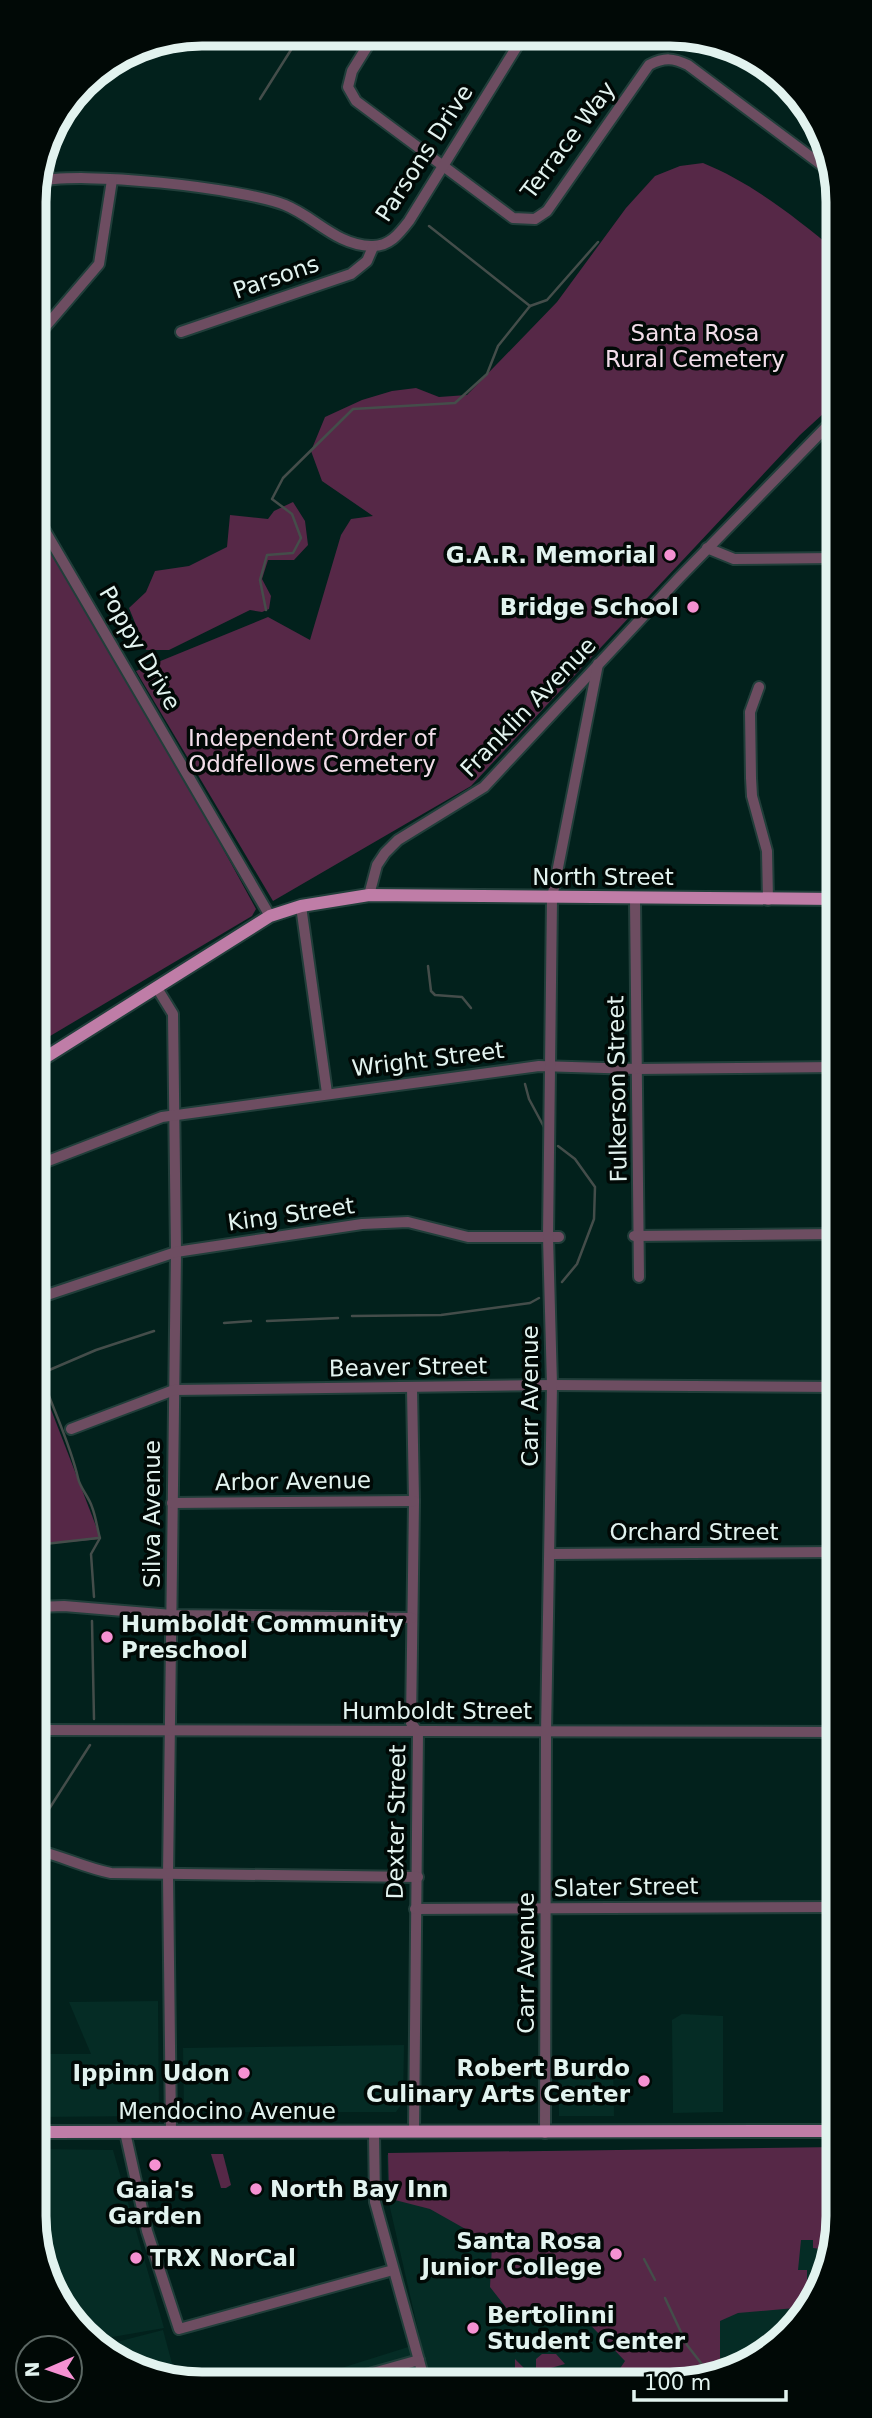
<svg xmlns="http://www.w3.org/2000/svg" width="872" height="2418" viewBox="0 0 872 2418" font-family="'DejaVu Sans',sans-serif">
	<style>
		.built { fill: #052c25 }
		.green { fill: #562847 }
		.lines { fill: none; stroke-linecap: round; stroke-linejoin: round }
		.stream { stroke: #444d4a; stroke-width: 2.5 }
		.minor-casing { stroke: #213e3a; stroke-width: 14 }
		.major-casing { stroke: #213e3a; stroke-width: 16 }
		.minor { stroke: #6d4d61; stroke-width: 10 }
		.major { stroke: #bf7da7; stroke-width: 12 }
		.poi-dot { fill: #f591d2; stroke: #010906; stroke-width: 2.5 }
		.labels { text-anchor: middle; stroke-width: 7; stroke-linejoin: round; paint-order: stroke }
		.street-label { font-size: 23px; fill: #e2f3ef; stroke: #010906 }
		.park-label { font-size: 23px; fill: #f2dde9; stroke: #010906 }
		.poi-label { font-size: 23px; font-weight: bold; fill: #e2f3ef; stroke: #010906; text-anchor: end }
		.rim { fill: none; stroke: #e2f3ef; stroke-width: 9 }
	</style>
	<rect width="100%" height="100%" fill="#02211c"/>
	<g class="built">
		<path d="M158 2001 159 2113 153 2116 36 2117V2054H91L69 2002Z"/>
		<path d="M682 2014 723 2016V2112L673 2113 672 2020Z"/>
		<path d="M404 2045 403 2102 396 2112H184L183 2048Z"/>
		<path d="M613 2062 614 2116H559L558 2063Z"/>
		<path d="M36 2149 113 2150 164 2328 101 2339 102 2346 83 2336 37 2250Z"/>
		<path d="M838 2150V2227L826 2280 797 2327 755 2362 704 2381 297 2382 421 2343 388 2199 387 2155Z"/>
		<path d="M163 2330 177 2382H169L105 2348V2345Z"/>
	</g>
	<g class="green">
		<path d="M703 163C752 183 795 217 836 251V402L800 435 471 786 273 901 136 671 268 617 310 640 341 535 351 519 373 516 322 481 311 451 325 417 362 400 392 391 416 388 439 397 467 395 557 302 626 208 655 176 680 166Z"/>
		<path d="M293 502 305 521 308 545 294 560H268L262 579 271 596 269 609 262 612 250 610 169 650H146L129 608 146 592 155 571 189 566 227 547 230 515 268 519 274 511Z"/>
		<path d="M34 521 175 761 256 909 252 916 35 1045Z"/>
		<path d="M35 1368 101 1539 36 1545Z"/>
		<path d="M838 2147V2227L830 2265H821V2249L813 2248V2240H801L798 2270H807V2306H810L804 2316 795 2308 738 2313 720 2321V2373L696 2374 695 2381H616L617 2373 625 2361 573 2307 508 2310 490 2287 492 2244 430 2209 391 2199 389 2195 388 2153Z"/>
		<path d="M211 2154H223L231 2185 226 2188H221Z"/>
		<path d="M542 2354H556L565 2364 551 2368 544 2376V2381H522L515 2375V2359L527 2371 536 2369V2359Z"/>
	</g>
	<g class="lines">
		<g class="stream">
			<path d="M260 99 301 34"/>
			<path d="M429 226 530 306"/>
			<path d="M530 306 547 300 598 242"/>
			<path d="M266 610 260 580 267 555 293 553 301 538 292 514 272 499 283 478 353 409 455 403 487 374 498 346 530 306"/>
			<path d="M428 966 431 991 435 995 462 997 471 1008"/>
			<path d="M525 1084 529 1099 544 1127"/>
			<path d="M558 1146 575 1159 595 1187 594 1219 577 1264 562 1282"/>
			<path d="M352 1316 441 1315 530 1303 539 1298"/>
			<path d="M267 1321 338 1318"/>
			<path d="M224 1323 251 1321"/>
			<path d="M36 1545 98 1538"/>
			<path d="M94 1597 91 1554 100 1538C97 1528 96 1517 92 1507 89 1497 80 1488 78 1478 70 1443 54 1412 42 1377L47 1371 96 1350 154 1331"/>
			<path d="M92 1621 94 1719"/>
			<path d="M36 1836 42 1820 90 1745"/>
			<path d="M36 1978 44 1999 40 2023 36 2025"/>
			<path d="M644 2259 655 2280"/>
			<path d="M665 2298 687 2345 708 2372"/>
		</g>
		<g class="minor-casing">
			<g id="minor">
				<path d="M375 34 352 71 348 87 356 101 513 218 535 219 547 211 649 65C665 57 673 58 688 65L835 175"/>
				<path d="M44 153 49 178"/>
				<path d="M36 182C80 170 241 188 285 205 315 217 336 245 371 246 389 247 399 234 409 221L524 35"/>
				<path d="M181 332 351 274 367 261 373 247"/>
				<path d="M34 340 99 264 112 180"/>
				<path d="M34 512 270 916"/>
				<path d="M707 548 734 559 836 558"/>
				<path d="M759 687 750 712 751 778 752 796 767 851 768 900"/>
				<path d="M369 895 377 865 385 853 398 840 484 787 679 578 836 417"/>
				<path d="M635 900 639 1277"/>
				<path d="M301 906 327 1093"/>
				<path d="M157 988 173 1014 176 1252 168 1876 171 2130"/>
				<path d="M35 1166 162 1117 539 1066 637 1069 837 1067"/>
				<path d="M634 1236 837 1234"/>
				<path d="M35 1299 176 1252 362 1224 408 1222 468 1237H559"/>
				<path d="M412 1388 414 1501 411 1723 418 1732 414 2132"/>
				<path d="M71 1429 174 1390 552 1385 837 1387"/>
				<path d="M172 1503 414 1501"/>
				<path d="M551 1554 837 1552"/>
				<path d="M36 1607 64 1606 172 1615 412 1618"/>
				<path d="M36 1730 838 1732"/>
				<path d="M36 1850C62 1856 85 1868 111 1873L418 1877"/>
				<path d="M415 1909 838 1907"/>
				<path d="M125 2132 147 2231 179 2329 393 2270"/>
				<path d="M374 2133 375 2202 425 2382"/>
				<path d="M545 2133 546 1733 552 1385 548 1237 552 898 598 664"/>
				<path d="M341 2382 419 2360"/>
			</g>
		</g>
		<g class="major-casing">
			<g id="major">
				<path d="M35 1064 270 916 301 906 369 895 836 899"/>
				<path d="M36 2132 838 2131"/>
			</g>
		</g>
		<use href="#minor" class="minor"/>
		<use href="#major" class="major"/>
	</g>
	<g class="poi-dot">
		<circle cx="670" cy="555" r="7"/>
		<circle cx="693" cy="607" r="7"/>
		<circle cx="107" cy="1637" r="7"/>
		<circle cx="244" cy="2073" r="7"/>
		<circle cx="644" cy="2081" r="7"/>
		<circle cx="155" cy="2165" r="7"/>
		<circle cx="256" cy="2189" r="7"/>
		<circle cx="616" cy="2254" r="7"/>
		<circle cx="136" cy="2258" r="7"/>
		<circle cx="473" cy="2328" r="7"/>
	</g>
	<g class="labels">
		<g class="street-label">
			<text transform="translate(568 140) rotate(-53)" y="8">Terrace Way</text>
			<text transform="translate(424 153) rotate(-57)" y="8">Parsons Drive</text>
			<text transform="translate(276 277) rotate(-19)" y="8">Parsons</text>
			<text transform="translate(140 648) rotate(60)" y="8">Poppy Drive</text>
			<text transform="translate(528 707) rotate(-46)" y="8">Franklin Avenue</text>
			<text x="603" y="885">North Street</text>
			<text transform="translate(428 1059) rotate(-7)" y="8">Wright Street</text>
			<text transform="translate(617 1089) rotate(-91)" y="8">Fulkerson Street</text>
			<text transform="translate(291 1214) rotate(-8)" y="8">King Street</text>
			<text transform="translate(408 1367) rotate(-1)" y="8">Beaver Street</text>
			<text transform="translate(530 1396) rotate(-90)" y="8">Carr Avenue</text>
			<text transform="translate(293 1481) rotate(-1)" y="8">Arbor Avenue</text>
			<text transform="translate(152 1514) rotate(-90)" y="8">Silva Avenue</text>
			<text x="694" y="1540">Orchard Street</text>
			<text x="437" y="1719">Humboldt Street</text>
			<text transform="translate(396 1822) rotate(-89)" y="8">Dexter Street</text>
			<text transform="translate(626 1887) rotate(-1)" y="8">Slater Street</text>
			<text transform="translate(526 1963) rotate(-90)" y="8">Carr Avenue</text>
			<text x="227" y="2119">Mendocino Avenue</text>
		</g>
		<g class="park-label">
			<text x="695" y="341">Santa Rosa<tspan x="695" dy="26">Rural Cemetery</tspan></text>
			<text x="312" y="746">Independent Order of<tspan x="312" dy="26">Oddfellows Cemetery</tspan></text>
		</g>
		<g class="poi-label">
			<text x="656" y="563">G.A.R. Memorial</text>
			<text x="679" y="615">Bridge School</text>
			<text x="121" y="1632" text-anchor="start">Humboldt Community<tspan x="121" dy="26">Preschool</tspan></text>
			<text x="630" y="2076">Robert Burdo<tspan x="630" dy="26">Culinary Arts Center</tspan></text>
			<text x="230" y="2081">Ippinn Udon</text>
			<text x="270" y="2197" text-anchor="start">North Bay Inn</text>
			<text x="155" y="2198" text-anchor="middle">Gaia's<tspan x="155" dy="26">Garden</tspan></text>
			<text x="602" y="2249">Santa Rosa<tspan x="602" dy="26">Junior College</tspan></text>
			<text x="150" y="2266" text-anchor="start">TRX NorCal</text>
			<text x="487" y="2323" text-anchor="start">Bertolinni<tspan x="487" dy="26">Student Center</tspan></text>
		</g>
	</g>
	<path d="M0 0H872V2418H0ZM202 46H670A156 156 0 0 1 826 202V2216A156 156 0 0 1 670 2372H202A156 156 0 0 1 46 2216V202A156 156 0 0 1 202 46Z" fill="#010906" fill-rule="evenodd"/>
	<path class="rim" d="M202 46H670A156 156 0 0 1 826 202V2216A156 156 0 0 1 670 2372H202A156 156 0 0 1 46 2216V202A156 156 0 0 1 202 46Z"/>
	<g transform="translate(49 2369) rotate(268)"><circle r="33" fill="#010906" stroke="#5b6763" stroke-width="2"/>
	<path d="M0-5L12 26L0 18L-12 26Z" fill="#f591d2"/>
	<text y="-10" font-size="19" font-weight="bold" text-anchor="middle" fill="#e2f3ef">N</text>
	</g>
	<path d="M634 2390v10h152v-10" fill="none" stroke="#e2f3ef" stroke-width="3.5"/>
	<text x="644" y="2390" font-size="21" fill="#e2f3ef" stroke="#010906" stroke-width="5" paint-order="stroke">100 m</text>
</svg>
